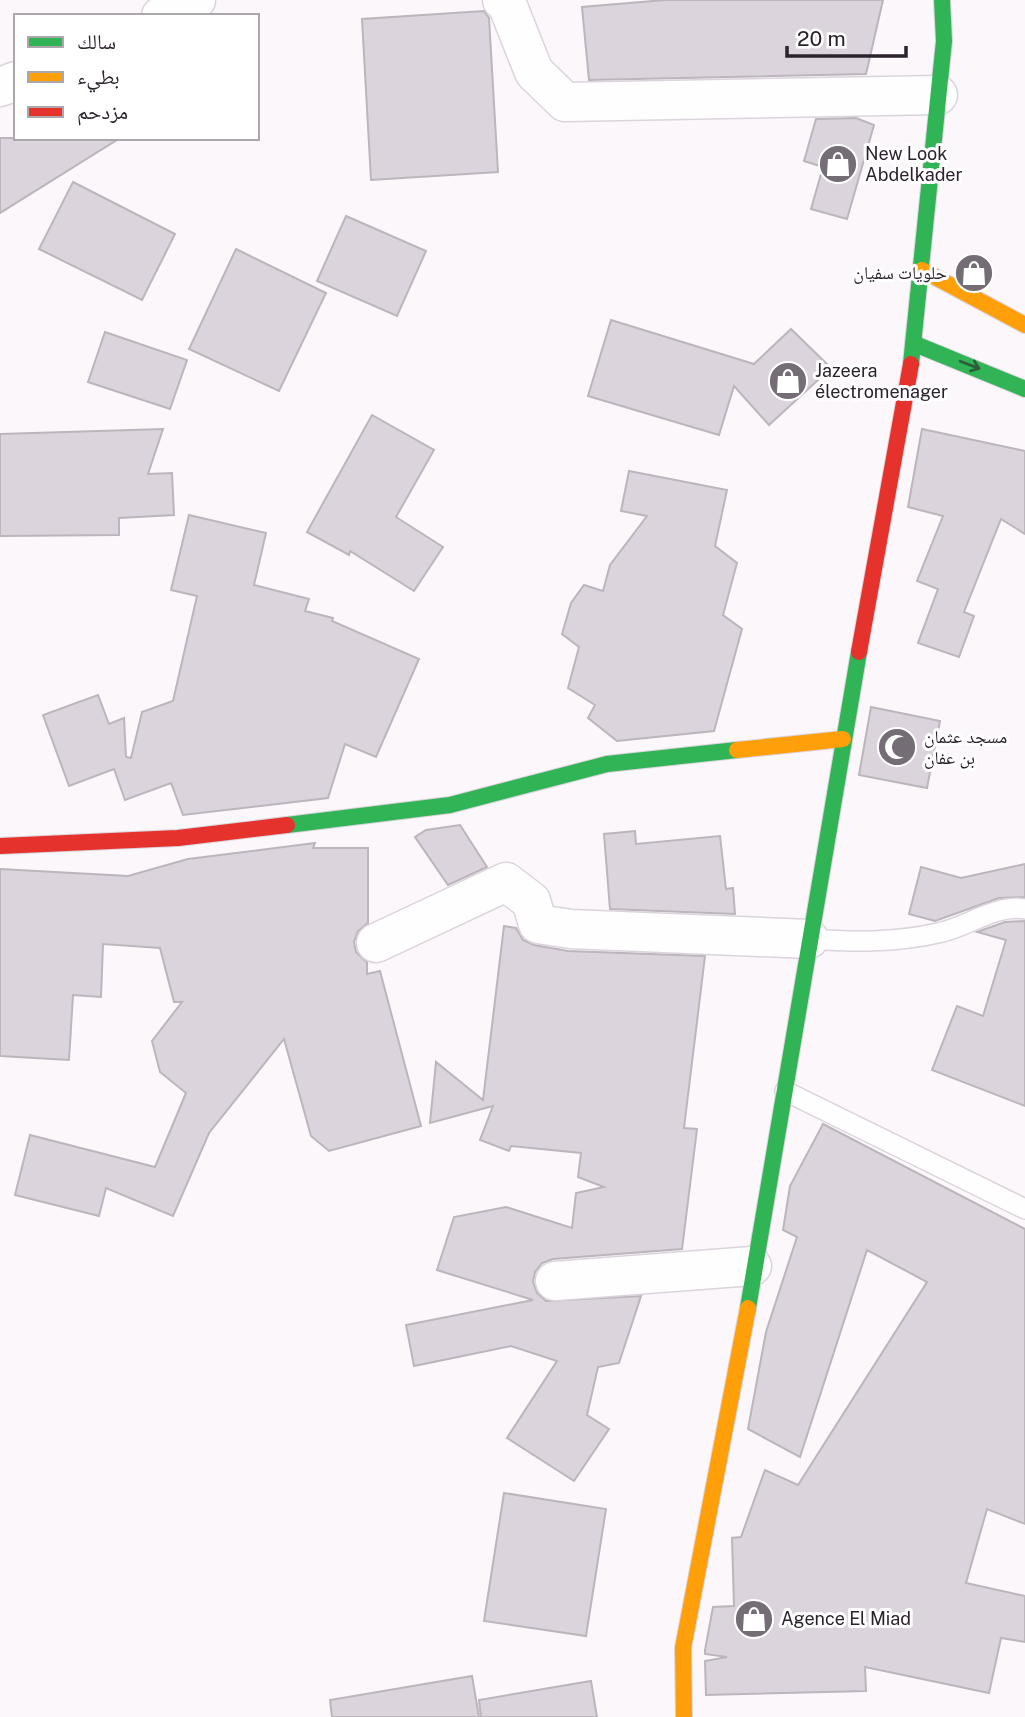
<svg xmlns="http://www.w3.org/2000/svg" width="1025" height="1717" viewBox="0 0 1025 1717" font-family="'Public Sans','Noto Naskh Arabic',sans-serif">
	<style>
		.building { fill: #dcd4dc; stroke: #bcb5bc; stroke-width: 2 }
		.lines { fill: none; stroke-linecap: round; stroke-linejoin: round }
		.lane-casing { stroke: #dbd4dc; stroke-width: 22 }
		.street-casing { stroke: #dbd4dc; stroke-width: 41 }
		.fast-casing { stroke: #dbd4dc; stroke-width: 18 }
		.slow-casing { stroke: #dbd4dc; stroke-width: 18 }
		.jam-casing { stroke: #dbd4dc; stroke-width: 18 }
		.lane { stroke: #fefefe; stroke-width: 19 }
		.street { stroke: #fefefe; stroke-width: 38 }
		.fast { stroke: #30b455; stroke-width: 16 }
		.slow { stroke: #ff9f0a; stroke-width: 16 }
		.jam { stroke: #e5322d; stroke-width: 16 }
		.oneway { stroke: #2e5c3d }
		.labels { text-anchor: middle; stroke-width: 6; stroke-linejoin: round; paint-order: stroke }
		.poi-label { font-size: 18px; fill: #2c222d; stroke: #fff; text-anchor: start }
	</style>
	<rect width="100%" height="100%" fill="#fbf7fb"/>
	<g class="building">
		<path d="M665 0H883L866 74 589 80 582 7Z"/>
		<path d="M484 11 489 18 498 172 371 180 362 19Z"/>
		<path d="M856 118 874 125 847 219 811 209 823 167 804 161 816 119Z"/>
		<path d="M0 138H120L0 213Z"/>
		<path d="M73 182 175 234 142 300 39 249Z"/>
		<path d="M346 216 426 251 397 316 317 281Z"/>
		<path d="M236 249 326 293 279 391 189 349Z"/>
		<path d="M611 320 754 364 791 329 831 368 769 425 734 386 719 435 588 396Z"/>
		<path d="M105 332 187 360 170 409 88 382Z"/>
		<path d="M372 415 434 450 396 517 443 547 414 591 350 551 349 555 307 532Z"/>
		<path d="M163 429 148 474 172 473 174 515 119 518V535L0 536V434Z"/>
		<path d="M922 429 1025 451V534L1001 519 964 612 974 616 959 657 918 643 938 589 917 581 943 516 908 507Z"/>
		<path d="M629 471 727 490 715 546 737 563 723 615 742 629 714 731 617 741 588 718 595 705 568 688 579 647 562 634 571 603 584 585 603 591 610 565 647 516 621 511Z"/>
		<path d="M189 515 266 533 254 585 309 599 305 611 333 618 332 621 419 659 376 757 345 744 328 798 183 815 171 783 125 800 114 769 69 786 43 715 98 695 109 724 124 718 126 757 131 758 142 712 173 701 197 596 171 590Z"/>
		<path d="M871 707 940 721 927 788 859 775Z"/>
		<path d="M460 825 487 867 448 885 415 837 426 830Z"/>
		<path d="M635 831 636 844 720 836 726 889 733 888 735 914 610 909 604 834Z"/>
		<path d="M315 843 313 848H368V923L358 931 354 942 356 952 367 962V974L380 971 421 1126 329 1151 311 1136 284 1039 209 1133 173 1216 106 1188 99 1216 15 1195 30 1135 155 1167 186 1093 160 1072 152 1041 182 1002H174L160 948 103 944 101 997 73 995 69 1060 0 1056V869L128 876 188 859Z"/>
		<path d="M1025 864V897L999 898 935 921 909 914 921 867 961 878Z"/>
		<path d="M1025 921V1106L932 1070 957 1006 983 1016 1006 940 977 932 1005 922Z"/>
		<path d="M504 926 516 928 523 940 534 945 568 951 705 956 684 1128 697 1129 682 1249 553 1259 542 1263 535 1272 533 1282 537 1293 546 1301 641 1296 619 1363 598 1367 587 1415 609 1429 574 1481 507 1438 557 1361 511 1346 414 1366 406 1325 533 1300 437 1270 454 1217 506 1207 572 1228 576 1193 604 1187 578 1177 581 1153 511 1146 509 1151 480 1140 493 1106 430 1123 436 1062 483 1100Z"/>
		<path d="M823 1124 1025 1229V1524L987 1509 966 1583 1025 1596V1642L1001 1638 989 1693 865 1667 866 1691 706 1695 705 1661 727 1657 705 1654V1650L713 1607 734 1606 732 1538 741 1537 765 1470 798 1485 927 1282 867 1250 800 1457 748 1429 766 1332 797 1237 783 1230 790 1186Z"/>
		<path d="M504 1493 606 1509 586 1636 484 1621Z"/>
		<path d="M472 1676 479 1717H332L330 1700Z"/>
		<path d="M591 1681 597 1717H481L479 1700Z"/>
	</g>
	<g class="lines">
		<g class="lane-casing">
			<g id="lane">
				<path d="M809 939C853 942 894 943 938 933 966 928 995 904 1025 909"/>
				<path d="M785 1091 1025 1209"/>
			</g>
		</g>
		<g class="street-casing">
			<g id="street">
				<path d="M502 0 507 4 534 72 565 102 938 95"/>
				<path d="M161 16 196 0"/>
				<path d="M0 87 16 81"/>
				<path d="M376 943 506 882 531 901 538 924 571 929 809 939"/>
				<path d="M555 1281 752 1266"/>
			</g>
		</g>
		<g class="fast-casing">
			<g id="fast">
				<path d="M915 344 1025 389"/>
				<path d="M911 364 944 41 942 0"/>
				<path d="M287 825 450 805 607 764 737 750"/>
				<path d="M748 1308 859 652"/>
			</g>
		</g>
		<g class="slow-casing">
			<g id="slow">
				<path d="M922 270 1025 325"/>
				<path d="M737 750 843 739"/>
				<path d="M684 1717 683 1648 748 1308"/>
			</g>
		</g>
		<g class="jam-casing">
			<g id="jam">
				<path d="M859 652 911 364"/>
				<path d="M0 846 178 838 287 825"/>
			</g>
		</g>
		<use href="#lane" class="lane"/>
		<use href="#street" class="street"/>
		<use href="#fast" class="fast"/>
		<use href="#slow" class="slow"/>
		<use href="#jam" class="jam"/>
	</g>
	<defs><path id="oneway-shaft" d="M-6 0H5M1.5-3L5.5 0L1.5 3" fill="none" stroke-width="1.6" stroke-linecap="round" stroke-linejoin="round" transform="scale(1.75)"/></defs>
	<use class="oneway" href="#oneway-shaft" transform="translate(970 365) rotate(21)"/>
	<defs>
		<g id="shop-disc" transform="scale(2.0125)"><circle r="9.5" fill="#746d75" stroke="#fff"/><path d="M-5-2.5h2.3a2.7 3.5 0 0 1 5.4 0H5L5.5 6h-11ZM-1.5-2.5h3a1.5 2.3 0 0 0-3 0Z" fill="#fff"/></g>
		<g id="mosque-disc" transform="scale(2.0125)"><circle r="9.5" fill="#746d75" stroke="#fff"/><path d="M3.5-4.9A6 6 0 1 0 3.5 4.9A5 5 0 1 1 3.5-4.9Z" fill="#fff"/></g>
	</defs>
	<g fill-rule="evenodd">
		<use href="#shop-disc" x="838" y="164"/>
		<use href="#shop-disc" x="974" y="273"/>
		<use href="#shop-disc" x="788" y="381"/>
		<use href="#mosque-disc" x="897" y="747"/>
		<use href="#shop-disc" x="754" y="1619"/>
	</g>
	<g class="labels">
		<g class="poi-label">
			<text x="865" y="160">New Look<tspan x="865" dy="21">Abdelkader</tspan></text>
			<text x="947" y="279" text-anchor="end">حلويات سفيان</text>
			<text x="815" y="377">Jazeera<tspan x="815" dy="21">électromenager</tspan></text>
			<text x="924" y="743">مسجد عثمان<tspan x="924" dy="21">بن عفان</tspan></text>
			<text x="781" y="1625">Agence El Miad</text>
		</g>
	</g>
	<rect x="14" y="14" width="245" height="126" fill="#ffffff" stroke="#aba7ab" stroke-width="2"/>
	<rect x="28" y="37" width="35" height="10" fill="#30b455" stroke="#aba7ab" stroke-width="2"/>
	<text x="77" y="49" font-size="21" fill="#2c222d">سالك</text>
	<rect x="28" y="72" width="35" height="10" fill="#ff9f0a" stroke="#aba7ab" stroke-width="2"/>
	<text x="77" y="84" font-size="21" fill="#2c222d">بطيء</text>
	<rect x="28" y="107" width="35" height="10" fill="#e5322d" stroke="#aba7ab" stroke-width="2"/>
	<text x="77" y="119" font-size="21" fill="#2c222d">مزدحم</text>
	<path d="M787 46v10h119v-10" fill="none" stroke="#2c222d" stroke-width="3.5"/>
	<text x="797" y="46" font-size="21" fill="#2c222d" stroke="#ffffff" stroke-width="5" paint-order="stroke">20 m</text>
</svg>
